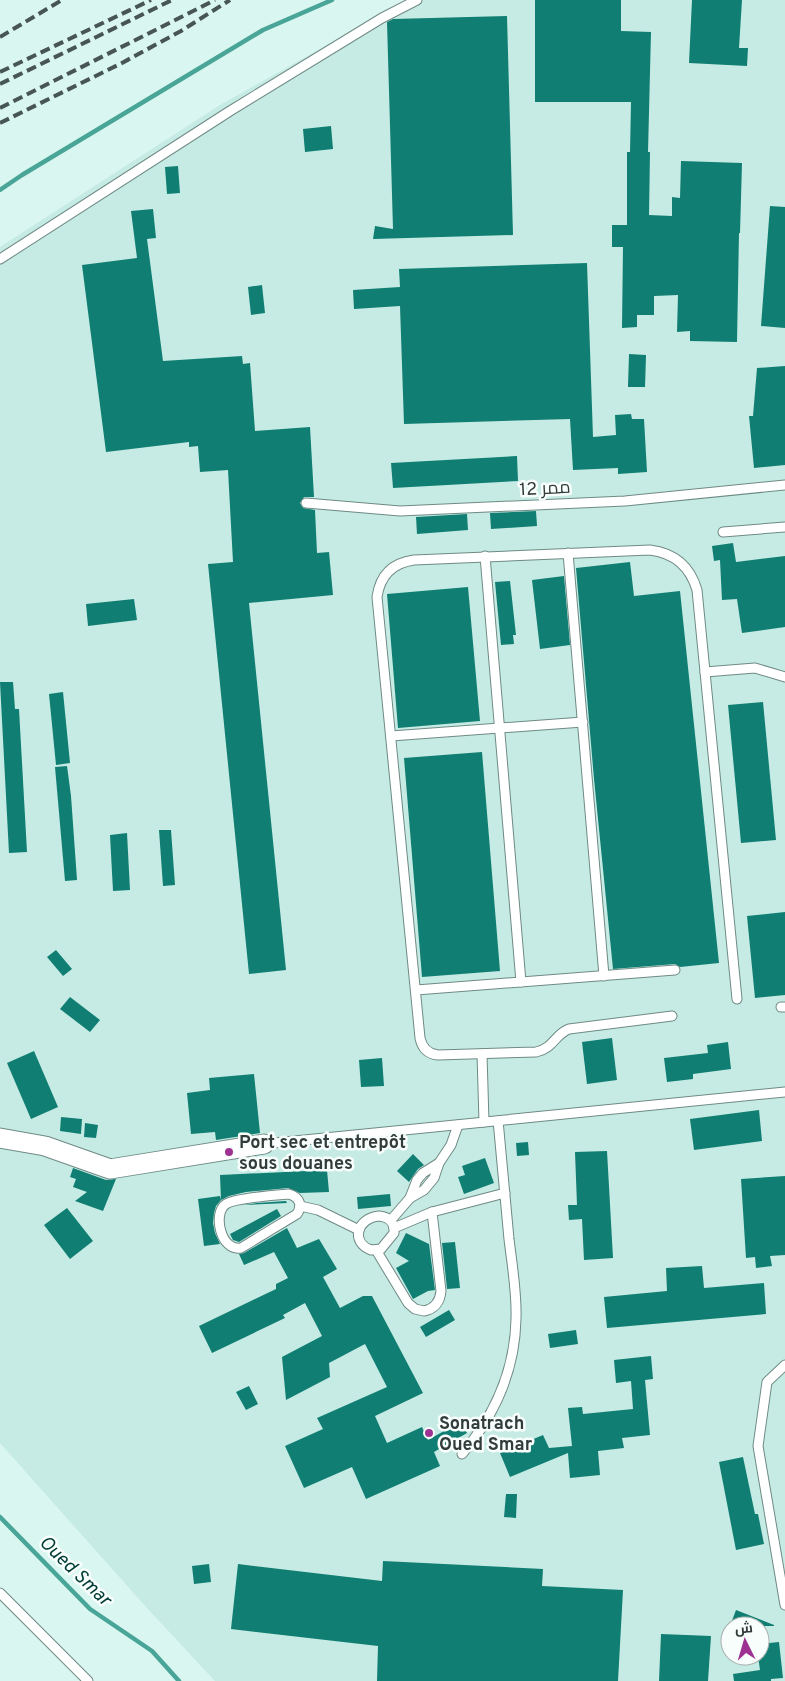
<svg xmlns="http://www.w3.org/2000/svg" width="785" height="1681" viewBox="0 0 785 1681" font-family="Overpass,Cairo,sans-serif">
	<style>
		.built { fill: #c5ebe4; fill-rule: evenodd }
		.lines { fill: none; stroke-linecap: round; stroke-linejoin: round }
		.stream { stroke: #48a597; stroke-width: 4.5 }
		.building { fill: #107e72 }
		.service-casing { stroke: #6f8a85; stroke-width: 11 }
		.minor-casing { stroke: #6f8a85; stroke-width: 21 }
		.service { stroke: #fff; stroke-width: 9 }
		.minor { stroke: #fff; stroke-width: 19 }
		.rail { stroke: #485653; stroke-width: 4; stroke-dasharray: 10 5; stroke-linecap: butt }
		.poi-dot { fill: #9e3293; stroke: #f8fefc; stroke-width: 2 }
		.labels { text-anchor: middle; stroke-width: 5; stroke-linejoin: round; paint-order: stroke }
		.street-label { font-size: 18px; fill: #323d3b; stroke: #f8fefc }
		.poi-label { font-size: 18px; font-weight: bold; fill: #323d3b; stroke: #f8fefc; text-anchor: start }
		.water-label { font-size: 19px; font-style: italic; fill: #003c35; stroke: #f8fefc }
	</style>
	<rect width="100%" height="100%" fill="#d9f6f0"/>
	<path class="built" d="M407 0H785V1681H215L147 1608 0 1443V247L220 105ZM730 1626H760V1656H730Z"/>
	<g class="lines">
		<g class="stream">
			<path d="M0 190 22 175 263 30 332 0"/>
			<path d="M0 1517 90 1609 152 1651 179 1681"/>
		</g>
	</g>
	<g class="building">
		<path d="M535 0H621V31L651 32 648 152H650L649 215 672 216V197L680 198 681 161 742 163 740 233H739L737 342 690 341V331L677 332 678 295 654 296V315H637V327L622 328 623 247H612V225H627V152H630L631 102H535Z"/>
		<path d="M692 0H742L739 48H748L747 66 689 63Z"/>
		<path d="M507 16 513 235 373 239 375 226 393 229 387 22 393 19Z"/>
		<path d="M331 126 333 149 305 152 303 129Z"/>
		<path d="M178 166 180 193 167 194 165 167Z"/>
		<path d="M770 206 785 207V328L761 326Z"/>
		<path d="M153 209 156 238 147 239 163 361 242 356 243 364 250 363 255 431 310 427 314 497H304L300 503 303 508 315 510 317 553 329 552 333 595 249 603 286 970 249 974 208 564 233 562 228 470 200 472 198 446 189 447V442L106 452 82 265 137 258 131 211Z"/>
		<path d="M587 263 593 437 616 435 615 415 631 414 632 419H644L647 472 618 474V468L573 470 570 419 404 424 400 306 354 309 353 290 400 287 399 269Z"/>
		<path d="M262 285 265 313 251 315 248 287Z"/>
		<path d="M629 354 646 355 645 387H628Z"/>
		<path d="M785 366V465L754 468 749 416H753L757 368Z"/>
		<path d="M517 456 518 481 393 488 391 463Z"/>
		<path d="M536 511 537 526 491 529 490 513Z"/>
		<path d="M467 514 468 530 417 534 416 517Z"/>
		<path d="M733 543 736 562 785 556V627L742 633 737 599 722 600 720 560 714 561 712 546Z"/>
		<path d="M630 562 634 596 680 591 719 963 680 967 675 964 613 969 594 779 576 568Z"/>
		<path d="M564 576 570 645 540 649 532 580Z"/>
		<path d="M510 581 516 635H513L514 644 501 645 495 582Z"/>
		<path d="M468 587 480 721 398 728 387 594Z"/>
		<path d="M134 599 137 620 88 626 86 604Z"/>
		<path d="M0 682H13L15 709H19L27 852 9 853Z"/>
		<path d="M63 692 70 763 56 765 49 694Z"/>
		<path d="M763 702 776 840 741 843 728 705Z"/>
		<path d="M482 752 500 971 422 977 404 758Z"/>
		<path d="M67 766 71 796 77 880 65 881 55 767Z"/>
		<path d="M159 830H171L175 885 163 886Z"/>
		<path d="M127 833 130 890 113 891 110 835Z"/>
		<path d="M785 912V995L755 998 747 916Z"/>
		<path d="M56 950 72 969 63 976 47 957Z"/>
		<path d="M70 997 100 1020 90 1032 60 1009Z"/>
		<path d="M612 1038 617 1080 587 1084 582 1042Z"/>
		<path d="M728 1042 731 1069 693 1074V1079L667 1082 664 1058 708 1053 707 1045Z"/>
		<path d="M34 1051 58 1107 31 1119 7 1063Z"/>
		<path d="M382 1058 384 1086 361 1087 359 1060Z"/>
		<path d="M254 1074 260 1133 216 1140 215 1132 191 1134 187 1093 210 1090 209 1078Z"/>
		<path d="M759 1110 762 1141 694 1150 690 1119Z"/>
		<path d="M61 1117 82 1119 81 1134 60 1131Z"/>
		<path d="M85 1123 98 1125 96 1138 84 1137Z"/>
		<path d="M528 1142 529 1155 517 1156 516 1143Z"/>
		<path d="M607 1151 613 1258 584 1260 582 1219 569 1220 568 1205H577L575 1152Z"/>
		<path d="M413 1154 424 1165 418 1169 409 1182 397 1171Z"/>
		<path d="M485 1158 494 1183 464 1194 458 1177 465 1175 462 1166Z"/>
		<path d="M73 1168 106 1180 116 1179 103 1211 75 1201 87 1192 73 1187 76 1179 70 1177Z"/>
		<path d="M327 1170 329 1192 300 1193 288 1188 246 1192 229 1196 221 1200 220 1175Z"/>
		<path d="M785 1176V1255L770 1256 772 1266 756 1268 755 1257 746 1258 741 1179Z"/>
		<path d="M390 1194 391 1206 358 1209 357 1197Z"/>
		<path d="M220 1196 221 1200 216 1206 214 1213 213 1223 215 1233 220 1244 204 1246 198 1199Z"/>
		<path d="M286 1201 287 1203 243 1205 257 1203Z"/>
		<path d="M67 1208 93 1241 70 1259 44 1225Z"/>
		<path d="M277 1209 281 1216 239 1242 233 1240 230 1234Z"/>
		<path d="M287 1228 297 1248 319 1239 337 1269 323 1277 340 1308 363 1296H372L423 1393 375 1416 387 1443 422 1427 428 1440 460 1422 467 1433 434 1452 440 1466 366 1499 352 1467 304 1488 285 1446 323 1429 317 1418 387 1387 365 1344 329 1363 330 1377 286 1400 282 1357 322 1336 305 1303 283 1315 285 1318 212 1353 199 1326 276 1289V1284L288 1278 274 1252 244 1265 239 1254 244 1253Z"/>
		<path d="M406 1233 429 1244 435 1290 428 1291 413 1299 396 1268 409 1261 396 1253Z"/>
		<path d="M455 1242 460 1288 447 1289 442 1243Z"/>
		<path d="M702 1266 704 1288 764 1283 766 1314 607 1328 604 1297 667 1291 666 1268Z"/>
		<path d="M449 1310 455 1320 426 1337 420 1327Z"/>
		<path d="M576 1330 578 1344 550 1348 548 1334Z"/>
		<path d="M651 1356 653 1379 645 1380 650 1435 622 1438 624 1448 598 1451 600 1475 570 1478 568 1453 510 1477 500 1453 543 1435 549 1448 572 1446 568 1408 582 1407 583 1414 633 1409 631 1381 616 1383 614 1360Z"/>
		<path d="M249 1386 258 1404 246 1410 236 1392Z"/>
		<path d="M743 1457 755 1514H758L764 1544 736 1550 719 1462Z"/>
		<path d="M506 1494H517L516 1518 504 1517Z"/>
		<path d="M383 1561 543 1569 542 1586 623 1590 618 1681H377L378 1646 231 1629 238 1564 382 1581Z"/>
		<path d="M209 1564 211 1582 194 1584 192 1566Z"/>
		<path d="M736 1610 774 1625V1626H730Z"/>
		<path d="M661 1634 711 1636 708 1681H659Z"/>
		<path d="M779 1642 783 1678 771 1679V1681H734L733 1674 760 1670 758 1656H760V1644Z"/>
	</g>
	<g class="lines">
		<g class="service-casing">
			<g id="service">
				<path d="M0 259 230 111 382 18 417 0"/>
				<path d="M306 503 400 511 625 501 785 485"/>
				<path d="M723 532 785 527"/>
				<path d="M568 553 604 976"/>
				<path d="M485 556 521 982"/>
				<path d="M705 672 755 668 785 677"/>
				<path d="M391 736 583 722"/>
				<path d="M416 990 675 970"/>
				<path d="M781 1007H785"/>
				<path d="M672 1016 569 1029C555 1034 554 1048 536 1052L438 1055C428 1054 422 1048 420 1038L377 597C380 576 392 563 414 560L650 550C674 553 690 566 697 590L737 999"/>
				<path d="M482 1054 484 1122"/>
				<path d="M264 1144 785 1092"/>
				<path d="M289 1194C299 1197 303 1205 297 1214L241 1248C221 1252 212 1213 226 1204 235 1198 277 1195 289 1194Z"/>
				<path d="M410 1198 424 1190 434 1178 439 1163 451 1145 458 1125"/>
				<path d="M300 1206 318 1210 359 1230"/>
				<path d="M379 1216C389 1217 395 1222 394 1233L381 1249 371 1250C350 1242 357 1218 379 1216Z"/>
				<path d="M391 1220 410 1198 417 1180 423 1173 439 1163"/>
				<path d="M394 1228 432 1212 505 1193"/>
				<path d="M376 1250 408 1303 415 1309 424 1311C434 1309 440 1302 441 1291L432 1212"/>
				<path d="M785 1365 767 1382 758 1446 785 1605"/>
				<path d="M462 1454C495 1415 515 1370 516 1319 517 1292 512 1265 509 1239 505 1199 502 1160 498 1121"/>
				<path d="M0 1593 88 1681"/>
			</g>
		</g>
		<g class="minor-casing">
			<path id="minor" d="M0 1138 45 1146 110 1169 264 1144"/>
		</g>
		<use href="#service" class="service"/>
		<use href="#minor" class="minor"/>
		<g class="rail">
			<path d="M0 37 62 0"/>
			<path d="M0 72 151 0"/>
			<path d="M0 84 172 0"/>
			<path d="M0 108 215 0"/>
			<path d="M0 123 120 64 181 31 230 0"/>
		</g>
	</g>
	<g class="poi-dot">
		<circle cx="229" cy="1152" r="5"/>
		<circle cx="429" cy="1433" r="5"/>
	</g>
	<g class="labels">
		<g class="street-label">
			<text transform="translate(545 488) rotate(-3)" y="6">ممر 12</text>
		</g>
		<g class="poi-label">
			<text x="239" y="1148">Port sec et entrepôt<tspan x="239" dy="21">sous douanes</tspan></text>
			<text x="439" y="1429">Sonatrach<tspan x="439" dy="21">Oued Smar</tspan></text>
		</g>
		<g class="water-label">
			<text transform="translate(76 1570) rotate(44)" y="7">Oued Smar</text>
		</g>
	</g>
	<g transform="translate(745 1641) rotate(355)"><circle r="24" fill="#f8fefc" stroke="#a9b1af"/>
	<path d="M0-4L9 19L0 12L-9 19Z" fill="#9e3293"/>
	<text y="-8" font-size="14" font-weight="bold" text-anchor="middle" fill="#323d3b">ش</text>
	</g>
</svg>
